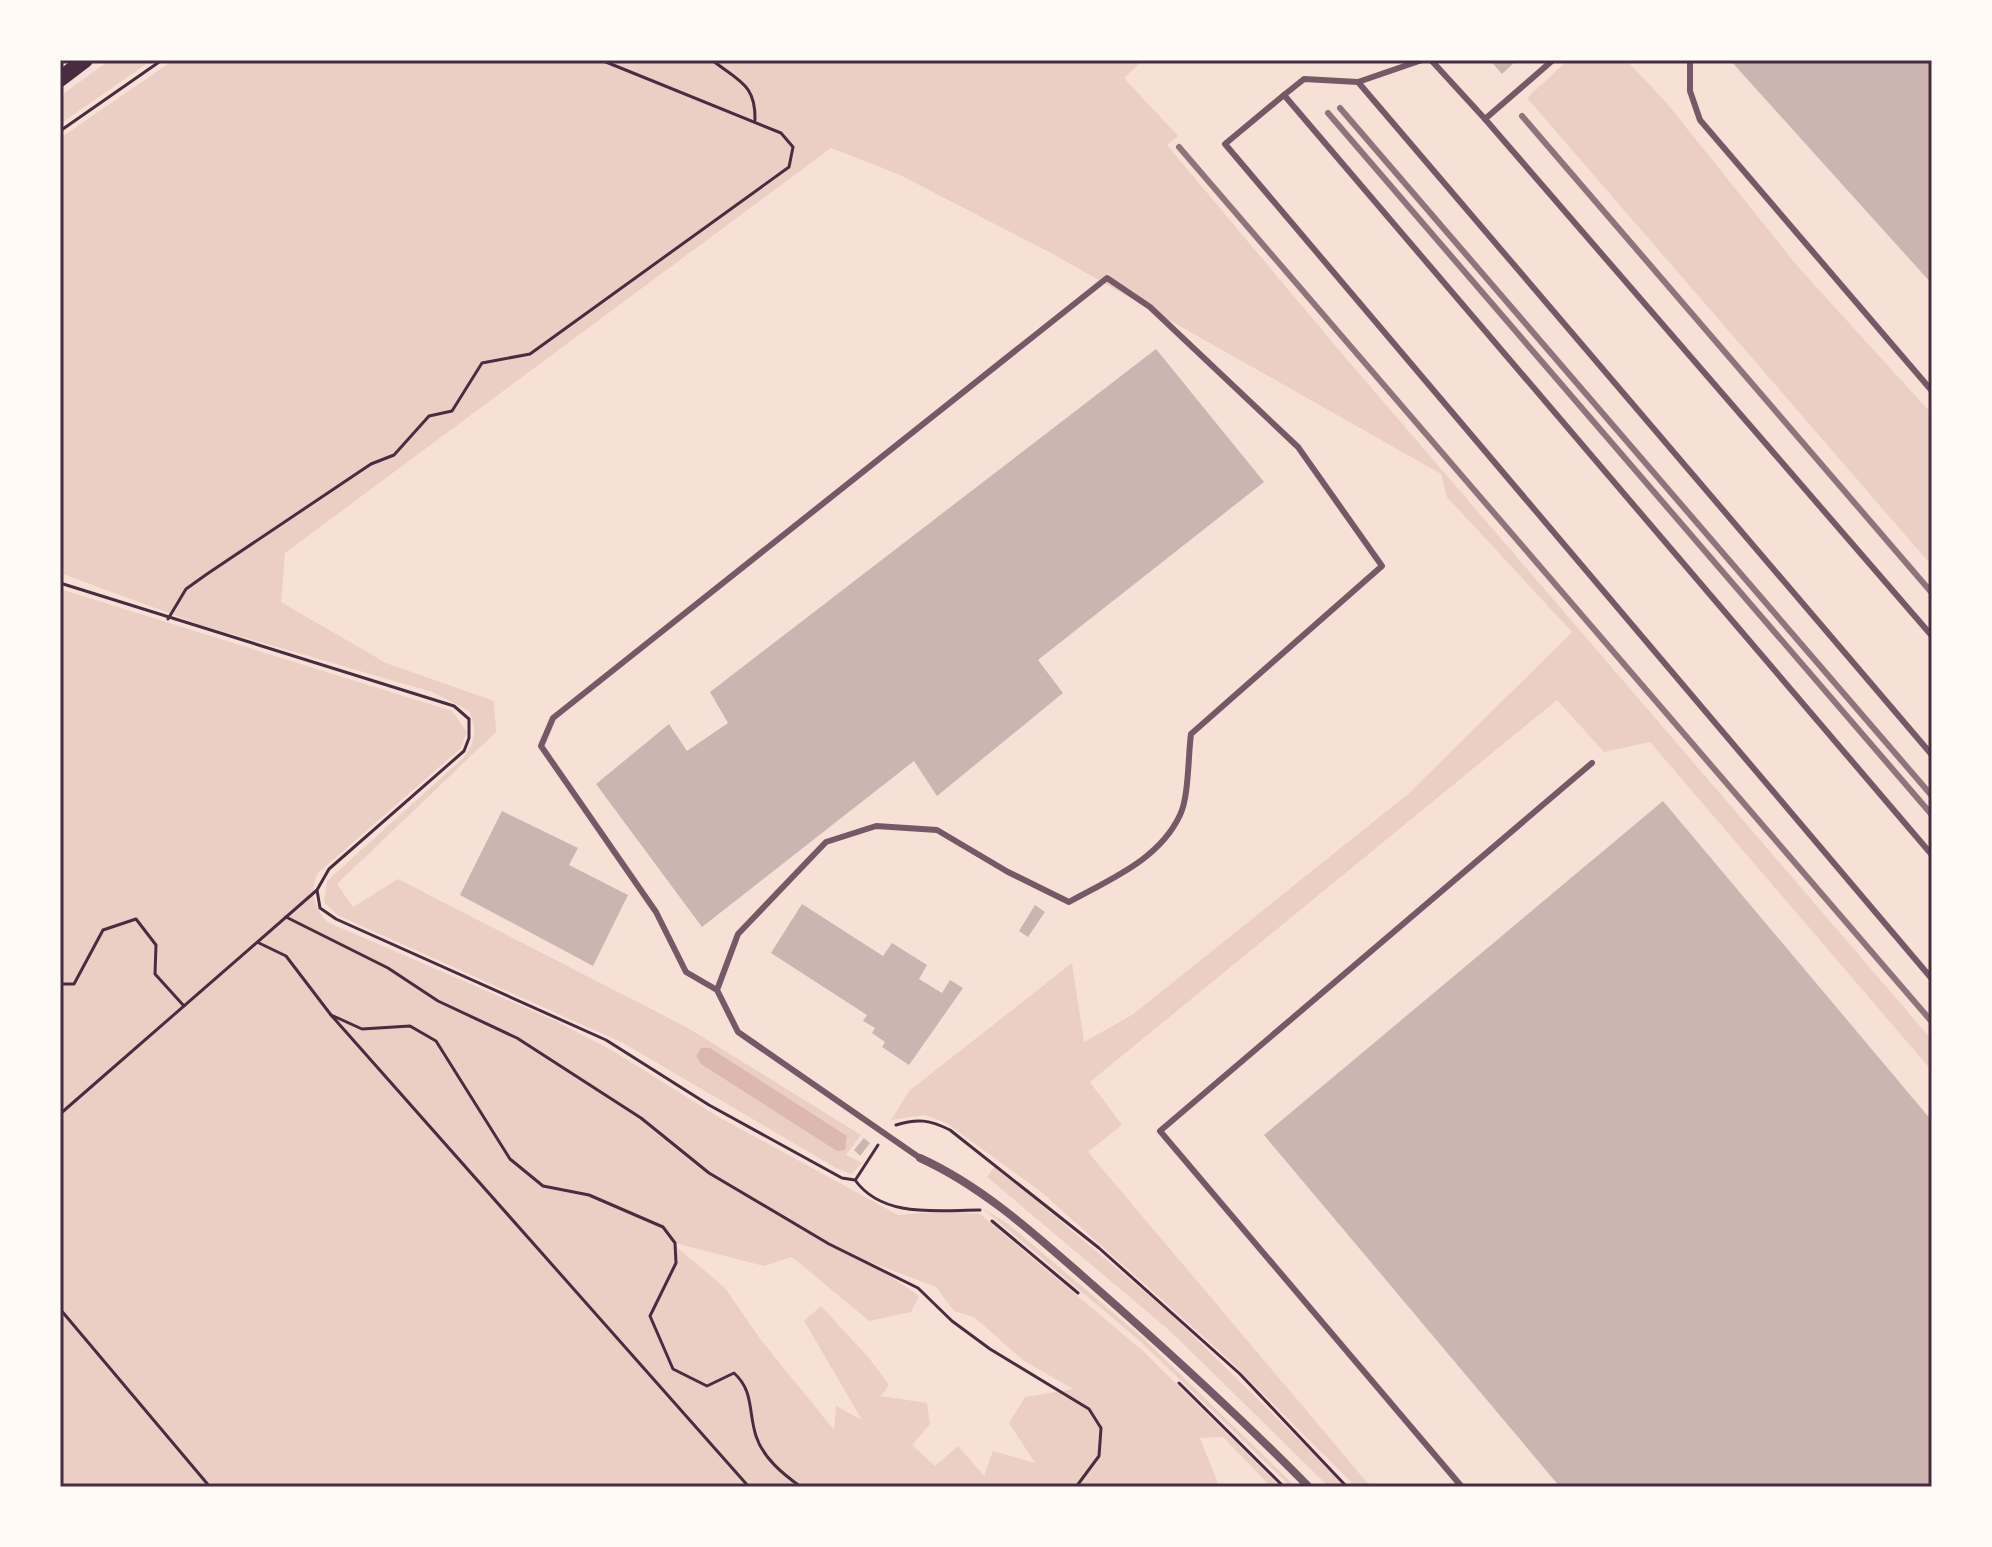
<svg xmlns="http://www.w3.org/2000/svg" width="1992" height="1547" viewBox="0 0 1992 1547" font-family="Poppins,sans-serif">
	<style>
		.green { fill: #ebcfc5; fill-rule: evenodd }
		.water { fill: #dcb8b0 }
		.building { fill: #ccb4b1 }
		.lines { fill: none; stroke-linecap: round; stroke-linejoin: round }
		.path { stroke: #4a2c40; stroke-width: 3 }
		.service { stroke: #755966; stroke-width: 6 }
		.minor { stroke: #755966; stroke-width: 8 }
		.secondary { stroke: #4a2c40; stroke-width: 16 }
		.rail { stroke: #8f747c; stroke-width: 6 }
		.neatline { fill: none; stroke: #4a2c40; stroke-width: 3 }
	</style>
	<rect width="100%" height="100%" fill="#f7e1d7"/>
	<g class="green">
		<path d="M110 60H152L60 124V96Z"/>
		<path d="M174 60H1143L1124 78 1178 136 1167 145 1338 349 1932 1040V1071L1650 742 1604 752 1557 700 1090 1082 1122 1125 1088 1152 1371 1487H1356L1227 1358 1040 1191 946 1123 925 1115 891 1120 909 1091 1072 963 1084 1042 1132 1015 1408 794 1572 632 1447 497 1441 474 1051 253 898 174 831 148 285 553 281 602 386 663 494 701 496 732 337 884 353 907 398 879 688 1028 861 1135 846 1155 862 1163 851 1174 836 1168 623 1043 337 915 324 902 327 881 463 758C476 741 477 731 469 711L432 692 201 625 60 573V138Z"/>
		<path d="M1568 60H1626L1665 101 1799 268 1932 414V566L1527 98Z"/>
		<path d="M60 589 452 711 467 732 460 749 318 873C309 892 314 906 327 922L556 1021 613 1051 717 1116 898 1215 946 1211 980 1214 1143 1351 1281 1487H1271L1223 1437 1200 1438 1218 1483 1212 1487H60ZM671 1242 764 1266 792 1257 869 1321 911 1312 919 1296 870 1262 936 1287 954 1311 974 1317 1024 1361 1073 1389 1025 1397 1009 1423 1035 1463 993 1451 984 1476 958 1446 935 1466 912 1445 930 1424 927 1403 881 1396 889 1385 869 1358 821 1306 804 1321 862 1420 836 1406 834 1430 761 1340 725 1288Z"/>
		<path d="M995 1166 1172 1315 1347 1487H1329L1170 1331 987 1177Z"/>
		<path d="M982 1208 1007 1223 1142 1337 1296 1487H1291L1140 1341Z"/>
	</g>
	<path class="water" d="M701 1048H710L847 1136 845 1150 837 1151 701 1064 696 1056Z"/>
	<g class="building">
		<path d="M1490 60H1517L1502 74Z"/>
		<path d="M1730 60H1932V284Z"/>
		<path d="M1156 349 1264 482 1038 660 1063 693 937 796 914 761 702 927 596 784 669 724 687 751 728 723 710 692Z"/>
		<path d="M1663 801 1932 1121V1487H1560L1264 1135Z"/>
		<path d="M502 811 578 848 569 865 628 895 593 966 460 895Z"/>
		<path d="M802 904 883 956 892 943 927 965 919 979 942 993 950 980 963 988 909 1065 882 1047 885 1042 872 1033 875 1028 863 1021 867 1015 771 953Z"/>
		<path d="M1035 905 1045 912 1028 937 1019 931Z"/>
		<path d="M864 1138 870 1143 860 1156 854 1150Z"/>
	</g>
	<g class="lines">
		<g class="path">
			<path d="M712 60C738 81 756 84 755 120"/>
			<path d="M60 131 162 60"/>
			<path d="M60 583 454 706 469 719V738L464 751 329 869 317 890 60 1114"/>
			<path d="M168 619 186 589 207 574 371 464 394 455 429 416 452 411 482 363 530 354 789 167 793 147 781 133 601 60"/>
			<path d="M317 890 320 908 336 919 606 1040 709 1105 842 1178 855 1180C883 1219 939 1210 980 1210"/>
			<path d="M286 917 388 968 438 1001 517 1038 641 1118 709 1173 829 1244 918 1288 952 1321 990 1349 1089 1409 1101 1428 1099 1456 1076 1487"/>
			<path d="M259 943 286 956 331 1015 749 1487"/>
			<path d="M60 984H74L103 930 136 919 156 945 155 974 184 1006"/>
			<path d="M331 1015 362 1029 410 1026 436 1041 510 1159 543 1186 589 1195 663 1227 675 1243 676 1263 650 1316 673 1369 707 1386 734 1373C754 1391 748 1411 756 1436 763 1458 783 1474 801 1487"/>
			<path d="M896 1125C918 1118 930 1120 950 1130L1099 1248 1240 1374 1347 1487"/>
			<path d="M856 1179 878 1145"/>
			<path d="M992 1221 1078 1293"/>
			<path d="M60 1309 210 1487"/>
			<path d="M1179 1383 1284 1487"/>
		</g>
		<g class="service">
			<path d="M1422 60 1358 82 1932 755"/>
			<path d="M1431 60 1485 119"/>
			<path d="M1553 60 1485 119 1932 636"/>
			<path d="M1690 60V91L1700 120 1932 391"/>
			<path d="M1284 95 1304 79 1358 82"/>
			<path d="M1932 855 1284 95 1225 144 1932 979"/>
			<path d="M717 990 686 972 656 912 541 746 553 718 1107 278 1150 307 1298 447 1382 566 1191 734C1188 755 1189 797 1180 815 1159 860 1110 879 1069 902L1008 872 937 830 876 826 826 842 738 934 717 990 738 1032 920 1158"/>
			<path d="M1462 1487 1160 1131 1592 763"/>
		</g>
		<path class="minor" d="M920 1158C986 1188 1041 1240 1095 1287 1169 1352 1240 1417 1309 1487"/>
		<path class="secondary" d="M60 79 85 60"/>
		<g class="rail">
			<path d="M1340 108 1932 796"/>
			<path d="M1328 113 1932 815"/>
			<path d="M1522 116 1932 593"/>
			<path d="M1179 147 1932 1022"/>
		</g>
	</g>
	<rect width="1992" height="1547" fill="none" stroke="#fffaf5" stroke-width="124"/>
	<rect x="62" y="62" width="1868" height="1423" class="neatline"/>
</svg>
